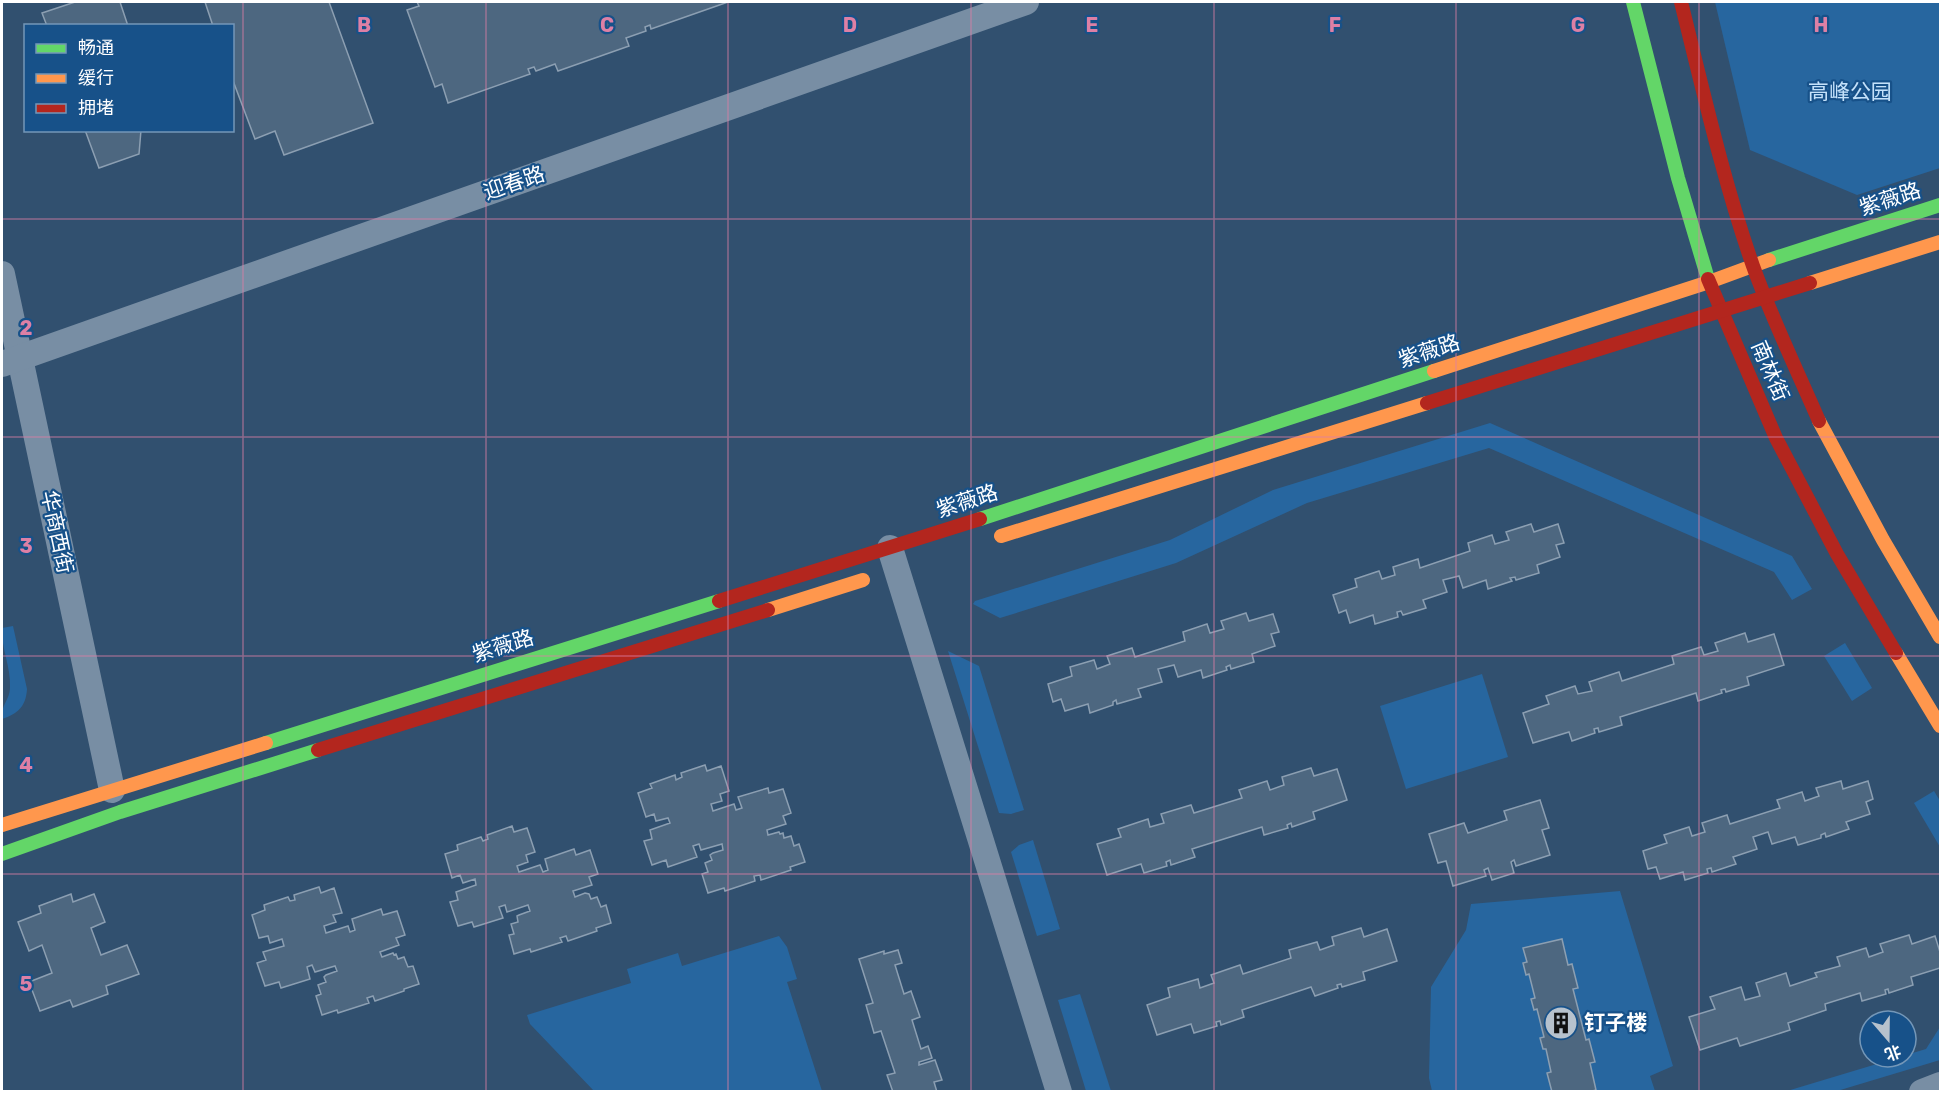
<svg xmlns="http://www.w3.org/2000/svg" width="1942" height="1093" viewBox="0 0 1942 1093" font-family="Rubik,'Noto Sans SC',sans-serif">
	<style>
		.green { fill: #27669f }
		.building { fill: #4d6780; stroke: #8c9fb2; stroke-width: 1.5 }
		.lines { fill: none; stroke-linecap: round; stroke-linejoin: round }
		.street { stroke: #788ea4; stroke-width: 26 }
		.fast { stroke: #63d668; stroke-width: 14 }
		.slow { stroke: #ff974d; stroke-width: 14 }
		.jam { stroke: #b3261e; stroke-width: 14 }
		.grid { fill: none; stroke: #dd80a5; stroke-width: 1.5; stroke-opacity: 0.55 }
		.labels { text-anchor: middle; stroke-width: 4.5; stroke-linejoin: round; paint-order: stroke }
		.park-label { font-size: 21px; fill: #c4e1fa; stroke: #175189 }
		.street-label { font-size: 21px; fill: #fff; stroke: #175189 }
		.poi-label { font-size: 21px; font-weight: bold; fill: #fff; stroke: #175189; text-anchor: start }
		.grid-label { font-size: 20px; text-anchor: middle; font-weight: bold; fill: #dd80a5; stroke: #175189; stroke-width: 4.5; stroke-linejoin: round; paint-order: stroke }
	</style>
	<rect width="100%" height="100%" fill="#31506f"/>
	<g class="green">
		<path d="M1715 2H1940V168L1857 195 1750 150Z"/>
		<path d="M1490 423 1792 556 1812 589 1792 600 1774 572 1489 448 1307 503 1176 563 1000 618 973 604 975 601 1170 540 1273 490Z"/>
		<path d="M13 626 27 689C26 706 18 714 2 719 1 704 10 700 10 687 11 667 1 648 2 628Z"/>
		<path d="M1845 643 1872 688 1852 701 1824 656Z"/>
		<path d="M948 651 979 666 1024 810 1011 814 999 813Z"/>
		<path d="M1482 674 1508 757 1406 789 1380 706Z"/>
		<path d="M1934 791 1940 801V847L1914 803Z"/>
		<path d="M1033 840 1060 929 1037 936 1011 852 1019 845Z"/>
		<path d="M1620 891 1673 1066 1650 1076 1655 1091H1432L1429 1078 1431 987 1466 930 1471 904Z"/>
		<path d="M779 936 787 947 797 979 787 982 822 1091H594L530 1024 527 1015 631 983 627 969 678 953 682 966Z"/>
		<path d="M1080 994 1111 1091H1086L1058 1000Z"/>
		<path d="M1940 1027V1060L1837 1091H1787L1900 1057H1906V1055L1926 1049Z"/>
	</g>
	<g class="building">
		<path d="M75 2H120L128 26H47L42 13Z"/>
		<path d="M205 2H329L373 123 284 155 275 131 255 139 232 78V26H213Z"/>
		<path d="M417 2H728L651 29 650 25 645 27 646 31 626 38 629 46 558 71 555 64 536 71 534 67 528 69 530 74 448 103 442 84 435 87 407 10 419 6Z"/>
		<path d="M85 130H141L139 154 99 168Z"/>
		<path d="M1531 524 1534 532 1558 524 1564 543 1556 545 1560 557 1537 565 1539 573 1516 580 1515 577 1510 578 1512 581 1488 589 1486 580 1463 588 1459 576 1443 580 1447 592 1423 600 1426 608 1403 615 1401 611 1397 612 1398 617 1375 624 1373 615 1350 623 1346 610 1339 613 1333 595 1357 587 1355 579 1379 571 1382 579 1395 575 1393 567 1418 559 1420 568 1470 551 1468 543 1492 535 1495 544 1509 540 1506 532Z"/>
		<path d="M1246 613 1249 621 1273 614 1279 632 1271 634 1275 646 1252 654 1254 662 1231 669 1230 665 1226 667 1227 670 1203 678 1201 670 1178 677 1174 665 1158 669 1162 682 1138 689 1141 697 1117 704 1116 700 1113 702V705L1090 713 1088 704 1065 711 1061 699 1053 702 1048 684 1072 676 1070 667 1094 660 1097 669 1110 664 1107 656 1132 648 1135 657 1185 641 1183 632 1207 624 1210 633 1224 629 1221 621Z"/>
		<path d="M1745 633 1748 642 1774 634 1784 665 1747 677 1749 685 1726 692 1725 689 1721 690 1722 693 1698 701 1696 693 1620 717 1622 725 1599 732 1598 728 1594 729 1595 733 1572 741 1569 732 1533 743 1523 713 1549 704 1546 696 1575 686 1578 694 1592 691 1589 682 1619 672 1622 681 1674 664 1672 656 1701 647 1704 655 1718 651 1715 643Z"/>
		<path d="M705 765 707 771 721 766 729 791 720 794 722 801 711 804 713 811 734 804 736 810 742 808 738 797 768 788 769 793 783 789 791 813 783 816 786 824 767 830 768 835 779 832 780 834 783 833 784 838 791 836 794 846 799 844 805 862 790 867 791 870 761 880 760 875 754 876 755 881 725 891 724 888 708 893 702 874 708 872 705 863 712 860 710 855 713 853 723 850 722 844 701 850 699 844 693 846 697 857 668 867 666 860 652 865 644 841 652 839 650 830 670 823 668 818 656 821 654 814 646 817 638 793 652 788 650 784 675 775 676 780 682 777 681 773Z"/>
		<path d="M1311 768 1314 776 1337 769 1347 800 1313 812 1315 819 1292 827 1291 823 1287 825 1288 828 1264 835 1262 827 1192 849 1195 857 1171 865 1170 860 1166 862 1167 866 1144 873 1141 864 1107 875 1097 844 1121 837 1118 829 1148 819 1150 827 1164 823 1161 814 1191 805 1194 813 1242 798 1239 790 1267 781 1270 790 1284 785 1282 777Z"/>
		<path d="M1841 781 1843 789 1868 781 1873 799 1866 802 1870 814 1846 822 1849 829 1826 837 1825 833 1821 835V838L1798 845 1795 837 1772 844 1768 832 1753 837 1757 849 1733 857 1736 864 1712 872 1711 868 1707 869 1708 873 1685 880 1683 872 1660 879 1656 867 1648 869 1643 851 1667 843 1664 835 1689 827 1692 836 1705 832 1702 823 1727 815 1730 824 1780 808 1777 800 1802 792 1805 801 1819 796 1816 788Z"/>
		<path d="M1540 800 1549 828 1542 830 1550 855 1516 866 1514 860 1511 862 1514 873 1492 880 1488 868 1484 870 1486 876 1453 886 1446 861 1438 863 1429 834 1464 823 1468 833 1507 820 1504 811Z"/>
		<path d="M512 826 514 832 527 828 535 852 526 855 528 862 517 866 519 872 540 865 543 872 548 870 545 859 574 849 576 855 590 850 598 874 589 877 592 885 573 891 575 897 585 893 589 894 591 899 597 897 601 907 606 905 611 923 596 928 597 931 568 941 566 936 560 938 562 942 531 952 530 949 514 954 509 935 514 934 511 924 518 922 517 916 519 915 530 911 528 905 507 912 505 905 499 907 503 918 474 927 472 922 458 926 450 902 458 900 456 892 476 885 475 879 463 883 460 875 452 878 445 854 458 850 457 845 481 837 483 841 488 839 487 835Z"/>
		<path d="M319 887 321 893 334 888 342 913 333 915 336 922 324 926 326 933 348 926 350 932 355 930 352 919 381 909 383 915 397 911 405 935 396 938 399 945 380 952 382 957 393 953 394 955 396 954 398 959 404 957 408 967 413 966 419 984 404 989V991L375 1001 373 996 367 998 369 1003 338 1013 337 1010 322 1015 316 996 321 994 318 985 326 982 324 977 326 975 337 971 335 966 315 972 312 965 307 967 310 979 281 988 279 982 265 986 257 963 266 960 263 952 284 946 282 939 270 943 268 936 259 938 252 915 265 910 264 905 288 897 290 901 295 900 294 895Z"/>
		<path d="M71 894 73 902 94 894 105 922 91 928 101 955 127 945 139 974 106 986 108 994 73 1007 70 1000 40 1011 29 982 52 973 42 945 29 951 18 922 41 913 39 906Z"/>
		<path d="M1361 928 1364 937 1387 929 1397 961 1363 972 1365 980 1342 987 1341 984 1337 985 1338 988 1315 996 1311 987 1242 1010 1244 1017 1221 1025 1220 1021 1216 1022 1217 1026 1194 1033 1191 1024 1157 1035 1147 1005 1170 997 1168 988 1198 979 1200 988 1214 983 1211 975 1240 965 1243 974 1291 958 1289 950 1317 942 1320 950 1334 945 1332 937Z"/>
		<path d="M1909 935 1912 944 1935 936 1940 952V968L1911 977 1913 985 1889 993 1888 989 1885 990 1886 994 1862 1001 1860 993 1825 1004 1826 1010 1788 1023 1790 1030 1740 1046 1737 1038 1700 1050 1689 1017 1715 1009 1710 997 1741 987 1745 1000 1760 996 1756 983 1786 973 1790 986 1817 977 1815 973 1840 966 1837 957 1866 948 1869 957 1883 952 1880 944Z"/>
		<path d="M1562 939 1568 965 1572 964 1578 988 1573 989 1586 1040 1589 1039 1595 1062 1590 1063 1596 1090 1589 1092H1552L1547 1073 1551 1072 1546 1049H1543L1540 1038 1544 1037 1537 1009 1534 1010 1531 999 1535 998 1529 974 1526 975 1523 963 1527 962 1523 948Z"/>
		<path d="M898 950 902 963 895 965 904 994 911 991 920 1017 912 1020 921 1049 928 1046 932 1058 919 1062V1065L935 1060 942 1080 934 1082 937 1092H893L887 1075 895 1073 881 1031 874 1033 866 1005 873 1003 859 959 884 951V954Z"/>
	</g>
	<g class="lines">
		<g class="street">
			<path d="M2 274 112 790"/>
			<path d="M2 364 1026 2"/>
			<path d="M890 548 1059 1092"/>
			<path d="M1922 1092 1940 1085"/>
		</g>
		<g class="fast">
			<path d="M1633 2 1678 178 1708 279"/>
			<path d="M1769 260 1940 205"/>
			<path d="M980 519 1434 371"/>
			<path d="M266 743 719 601"/>
			<path d="M2 854 120 812 318 750"/>
		</g>
		<g class="slow">
			<path d="M1810 283 1940 242"/>
			<path d="M1434 371 1709 282 1769 260"/>
			<path d="M1819 421 1883 540 1940 637"/>
			<path d="M1001 536 1427 403"/>
			<path d="M768 610 863 580"/>
			<path d="M1896 653 1940 726"/>
			<path d="M2 825 266 743"/>
		</g>
		<g class="jam">
			<path d="M1681 2C1703 90 1723 180 1753 266 1772 319 1797 370 1819 421"/>
			<path d="M1708 279 1776 438 1837 554 1896 653"/>
			<path d="M1427 403 1810 283"/>
			<path d="M719 601 980 519"/>
			<path d="M318 750 768 610"/>
		</g>
	</g>
	<path class="grid" d="M243 2V1092M486 2V1092M728 2V1092M971 2V1092M1214 2V1092M1456 2V1092M1699 2V1092M2 219H1940M2 437H1940M2 656H1940M2 874H1940"/>
	<defs>
		<g id="building-disc" transform="scale(1.725)"><circle r="9.5" fill="#b7c2cd" stroke="#175189"/><path d="M-4-6H4V6H1V3H-1V6H-4ZM-2.5-4.3h1.7v1.8h-1.7ZM.8-4.3h1.7v1.8H.8ZM-2.5-1h1.7V.8h-1.7ZM.8-1h1.7V.8H.8Z" fill="#111"/></g>
	</defs>
	<g fill-rule="evenodd">
		<use href="#building-disc" x="1561" y="1023"/>
	</g>
	<g class="labels">
		<g class="park-label">
			<text x="1850" y="99">高峰公园</text>
		</g>
		<g class="street-label">
			<text transform="translate(514 183) rotate(-19)" y="7">迎春路</text>
			<text transform="translate(1890 199) rotate(-18)" y="7">紫薇路</text>
			<text transform="translate(1429 351) rotate(-18)" y="7">紫薇路</text>
			<text transform="translate(1770 371) rotate(67)" y="7">南林街</text>
			<text transform="translate(967 501) rotate(-18)" y="7">紫薇路</text>
			<text transform="translate(57 532) rotate(78)" y="7">华商西街</text>
			<text transform="translate(503 646) rotate(-17)" y="7">紫薇路</text>
		</g>
		<g class="poi-label">
			<text x="1584" y="1030">钉子楼</text>
		</g>
	</g>
	<g class="grid-label">
		<text x="364" y="32">B</text>
		<text x="607" y="32">C</text>
		<text x="850" y="32">D</text>
		<text x="1092" y="32">E</text>
		<text x="1335" y="32">F</text>
		<text x="1578" y="32">G</text>
		<text x="1821" y="32">H</text>
		<text x="26" y="335">2</text>
		<text x="26" y="553">3</text>
		<text x="26" y="772">4</text>
		<text x="26" y="991">5</text>
	</g>
	<rect width="1942" height="1093" fill="none" stroke="#ffffff" stroke-width="6"/>
	<rect x="24" y="24" width="210" height="108" fill="#175189" stroke="#7497b8" stroke-width="1.5"/>
	<rect x="36" y="44" width="30" height="9" fill="#63d668" stroke="#7497b8" stroke-width="1.5"/>
	<text x="78" y="54" font-size="18" fill="#ffffff">畅通</text>
	<rect x="36" y="74" width="30" height="9" fill="#ff974d" stroke="#7497b8" stroke-width="1.5"/>
	<text x="78" y="84" font-size="18" fill="#ffffff">缓行</text>
	<rect x="36" y="104" width="30" height="9" fill="#b3261e" stroke="#7497b8" stroke-width="1.5"/>
	<text x="78" y="114" font-size="18" fill="#ffffff">拥堵</text>
	<g transform="translate(1888 1039) rotate(160)"><circle r="28" fill="#175189" stroke="#7497b8" stroke-width="1.5"/>
	<path d="M0-4.5L10 22L0 15L-10 22Z" fill="#b7c2cd"/>
	<text y="-9" font-size="16" font-weight="bold" text-anchor="middle" fill="#ffffff">北</text>
	</g>
</svg>
